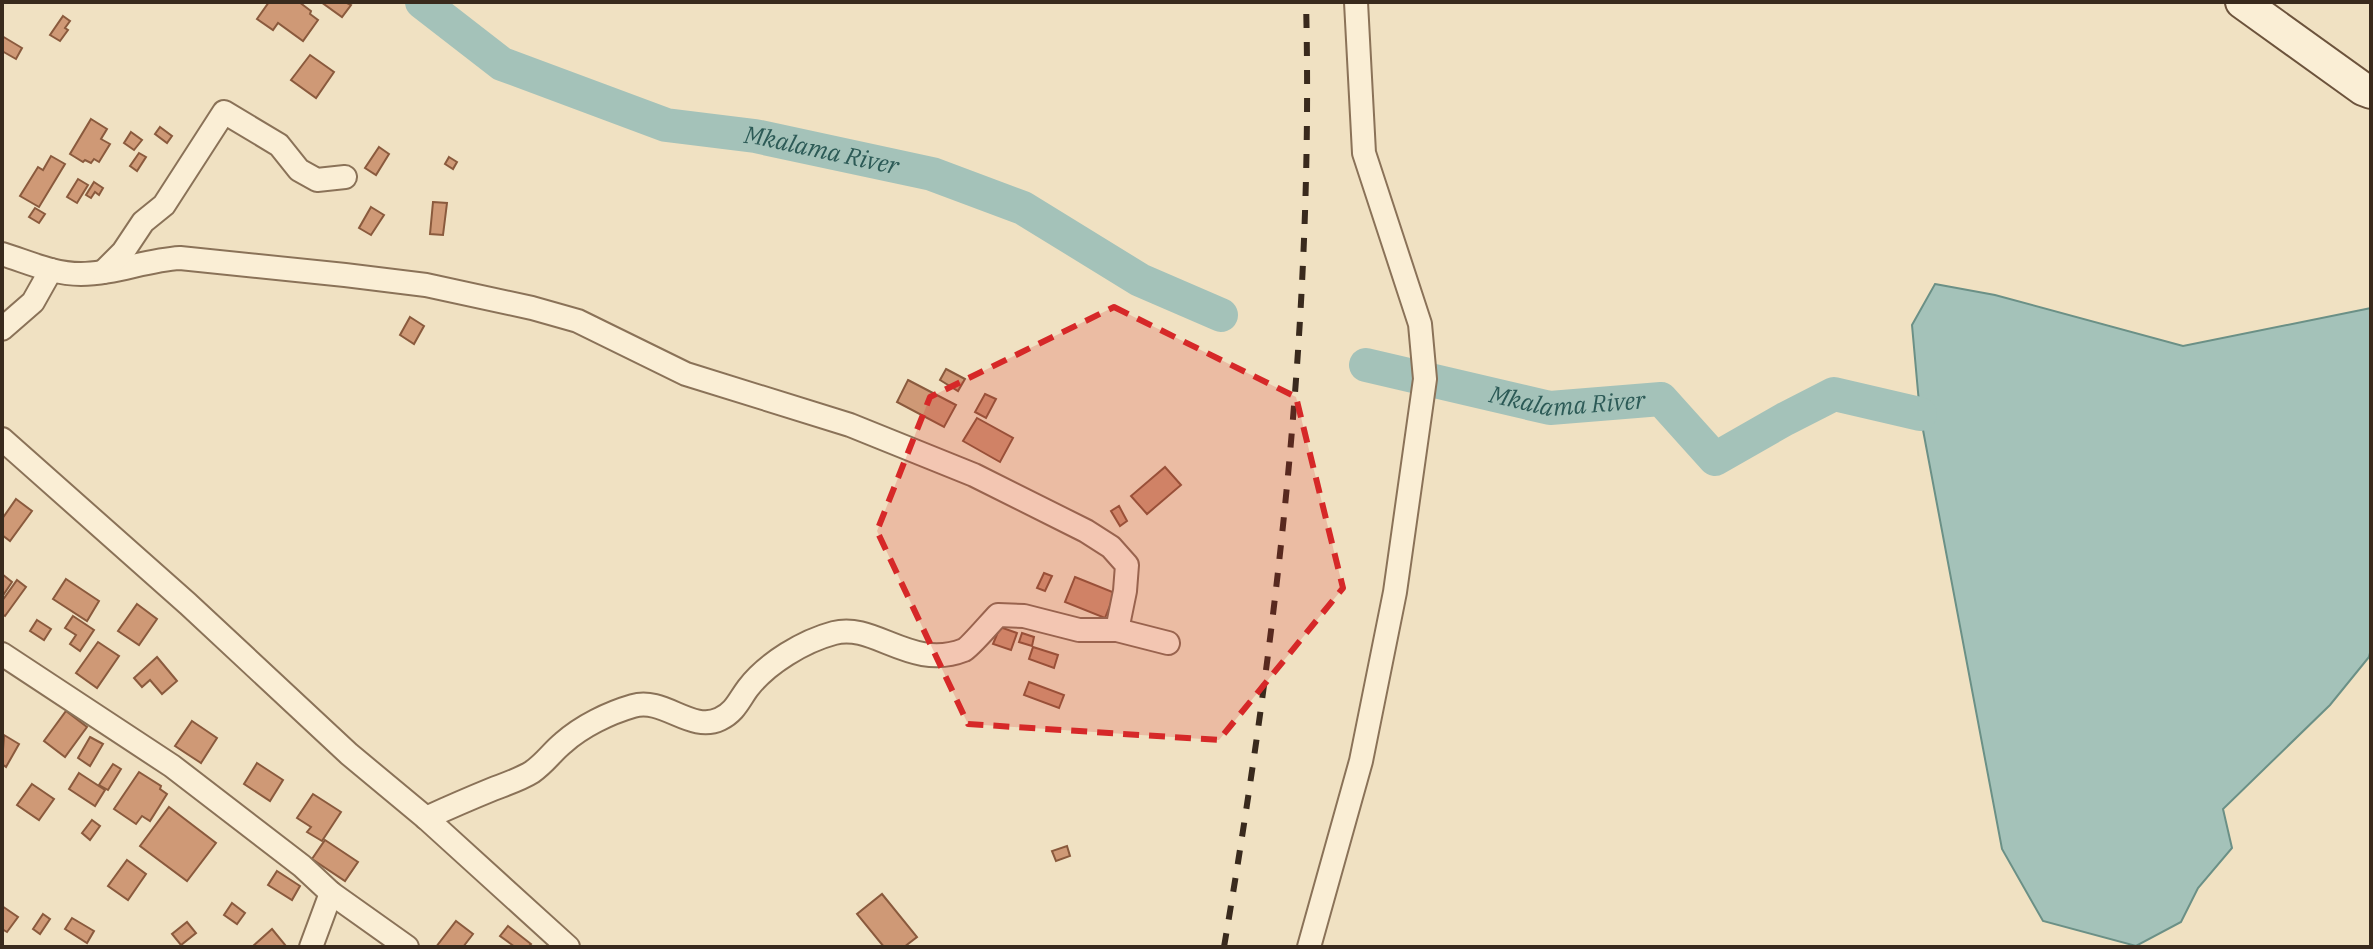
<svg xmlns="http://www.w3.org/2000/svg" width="2373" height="949" viewBox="0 0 2373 949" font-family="'IBM Plex Serif',serif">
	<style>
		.water { fill: #a4c2b9; stroke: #6b9086; stroke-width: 2 }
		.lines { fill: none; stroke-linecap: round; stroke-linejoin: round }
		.river { stroke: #a4c2b9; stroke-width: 34 }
		.building { fill: #cf9976; stroke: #8a5a3d; stroke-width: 2 }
		.street-casing { stroke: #8a7258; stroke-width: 26 }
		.secondary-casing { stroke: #6c533c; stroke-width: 36 }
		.street { stroke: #faeed5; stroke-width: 22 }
		.secondary { stroke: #faeed5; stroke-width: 32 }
		.rail { stroke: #392a1d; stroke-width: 6; stroke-dasharray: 14 14; stroke-linecap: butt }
		.marked { fill: #d62828; fill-opacity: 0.2; stroke: #d62828; stroke-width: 6; stroke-dasharray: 16 10; stroke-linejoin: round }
		.labels { text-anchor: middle; stroke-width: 8; stroke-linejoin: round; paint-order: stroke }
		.water-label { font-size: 24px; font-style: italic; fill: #2c5a56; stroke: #f7ebd2 }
	</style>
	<rect width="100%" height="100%" fill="#f0e1c2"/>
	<path class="water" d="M1935 284 1995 295 2183 346 2371 308V649L2369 657 2330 705 2223 809 2232 848 2198 888 2181 922 2136 946 2043 921 2002 849 1920 414 1912 325Z"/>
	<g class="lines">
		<g class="river">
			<path id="s1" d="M422 2 502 64 666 125 755 136 932 174 1023 208 1140 280 1221 315"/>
			<path id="s2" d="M1366 365 1550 408 1661 399 1715 459 1785 419 1834 394 1920 414"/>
		</g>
	</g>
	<g class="building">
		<path d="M269 2H299L311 11 310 14 318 20 303 41 278 23 273 30 257 19Z"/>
		<path d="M321 2H345L351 5 342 17Z"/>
		<path d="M63 16 70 21 65 28 68 30 60 41 50 35Z"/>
		<path d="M2 36 22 48 16 59 2 51Z"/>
		<path d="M310 55 334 72 316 98 291 80Z"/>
		<path d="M91 119 107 129 101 139 110 144 99 162 94 159 91 163 85 160 83 162 70 154Z"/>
		<path d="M160 127 172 136 167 143 155 134Z"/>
		<path d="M131 132 142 140 134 150 124 143Z"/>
		<path d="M379 147 389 154 376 175 365 168Z"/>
		<path d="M139 153 146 157 137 171 130 166Z"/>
		<path d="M51 156 65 164 39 207 20 196 38 167 43 170Z"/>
		<path d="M449 157 457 162 453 169 445 164Z"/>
		<path d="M78 179 88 185 77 203 67 197Z"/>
		<path d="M94 182 103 188 99 195 95 192 91 198 86 195Z"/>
		<path d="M433 202 447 203 443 235 430 234Z"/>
		<path d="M371 207 384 215 371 235 359 228Z"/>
		<path d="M35 208 45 214 39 223 29 217Z"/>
		<path d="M410 317 424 326 414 344 400 335Z"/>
		<path d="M946 369 965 379 958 391 940 380Z"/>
		<path d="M908 380 956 405 944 427 897 402Z"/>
		<path d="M985 394 996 399 986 418 975 412Z"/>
		<path d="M977 418 1013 438 1000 462 963 441Z"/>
		<path d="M1165 467 1181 485 1147 514 1131 496Z"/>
		<path d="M16 499 32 511 10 541 2 535V519Z"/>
		<path d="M1119 506 1127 521 1120 526 1111 511Z"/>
		<path d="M1044 573 1052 576 1045 591 1037 588Z"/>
		<path d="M2 574 12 582 2 597Z"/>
		<path d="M1075 577 1115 593 1105 618 1065 602Z"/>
		<path d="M66 579 99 601 87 621 53 599Z"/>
		<path d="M17 580 26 587 5 616 2 614V601Z"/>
		<path d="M137 604 157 619 139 645 118 631Z"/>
		<path d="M73 616 94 630 80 651 70 644 76 635 65 628Z"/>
		<path d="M37 620 51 629 44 640 30 631Z"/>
		<path d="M1000 627 1017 633 1011 650 993 644Z"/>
		<path d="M1022 633 1034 637 1032 646 1019 642Z"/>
		<path d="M98 642 119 656 97 688 76 673Z"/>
		<path d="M1033 647 1058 655 1054 668 1029 659Z"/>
		<path d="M157 657 177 681 162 694 150 680 142 687 134 678Z"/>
		<path d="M1029 682 1064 695 1059 708 1024 695Z"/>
		<path d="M66 711 87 727 65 757 44 741Z"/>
		<path d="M192 721 217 738 201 763 175 746Z"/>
		<path d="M4 735 19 744 6 767 2 764Z"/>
		<path d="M90 737 103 744 90 766 78 758Z"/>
		<path d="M257 763 283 780 270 801 244 784Z"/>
		<path d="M113 764 121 769 108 790 99 785Z"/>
		<path d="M139 772 161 786 160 789 167 794 150 821 142 816 136 824 114 809Z"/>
		<path d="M79 773 105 790 95 806 69 789Z"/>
		<path d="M32 784 54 799 39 820 17 805Z"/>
		<path d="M313 794 341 812 322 841 307 832 311 827 297 818Z"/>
		<path d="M169 807 216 843 187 881 140 846Z"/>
		<path d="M92 820 100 826 90 840 82 833Z"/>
		<path d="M325 840 358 862 345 881 312 859Z"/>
		<path d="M1067 846 1070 856 1056 861 1052 851Z"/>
		<path d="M127 860 146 874 128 900 108 886Z"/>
		<path d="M277 871 300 886 292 900 268 885Z"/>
		<path d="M882 894 917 937 904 947H884L857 914Z"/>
		<path d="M232 903 245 913 237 924 224 915Z"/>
		<path d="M2 906 18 917 7 932 2 929Z"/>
		<path d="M43 914 50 919 40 934 33 929Z"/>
		<path d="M72 918 94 931 87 943 65 929Z"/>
		<path d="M456 921 473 934 463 947H436Z"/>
		<path d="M187 922 196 933 181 945 172 934Z"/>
		<path d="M508 926 531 944 528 947H515L500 936Z"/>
		<path d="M272 929 286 946 252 947Z"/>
	</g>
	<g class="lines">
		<g class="street-casing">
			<g id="street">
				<path d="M2 254C28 262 53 274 81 274 114 274 146 260 180 258L345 275 426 285 532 308 578 321 686 374 850 425 974 475 1086 531 1111 547 1127 565 1125 591 1117 630"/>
				<path d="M103 272 123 252 143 222 164 205 224 112 279 145 299 170 317 180 345 177"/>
				<path d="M2 329 33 302 51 270"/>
				<path d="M2 439 188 604 349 754 426 818 568 947"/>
				<path d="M2 654 172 766 302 866 331 893 407 947"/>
				<path d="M426 818C448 808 471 798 493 789 506 784 521 779 532 772 545 763 552 752 563 743 582 726 609 713 633 706 664 697 691 733 720 719 735 712 739 700 748 688 767 663 804 641 834 633 874 622 911 671 964 650 970 647 991 622 998 615L1024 616 1079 630H1117L1168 643"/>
				<path d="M311 947 331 893"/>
				<path d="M1309 947 1361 761 1395 592 1425 379 1420 324 1364 153 1356 2"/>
			</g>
		</g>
		<g class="secondary-casing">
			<path id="secondary" d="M2242 2 2363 89 2371 92"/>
		</g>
		<use href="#street" class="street"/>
		<use href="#secondary" class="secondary"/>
		<path class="rail" d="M1224 947C1277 636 1314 318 1306 2"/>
	</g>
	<path class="marked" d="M1114 307 1296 397 1343 588 1219 740 968 724 877 531 930 397Z"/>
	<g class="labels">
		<g class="water-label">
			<text dy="8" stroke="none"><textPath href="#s1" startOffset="434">Mkalama River</textPath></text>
			<text dy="8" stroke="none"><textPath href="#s2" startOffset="206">Mkalama River</textPath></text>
		</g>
	</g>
	<rect width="2373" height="949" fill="none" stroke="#392a1d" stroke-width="8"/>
</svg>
